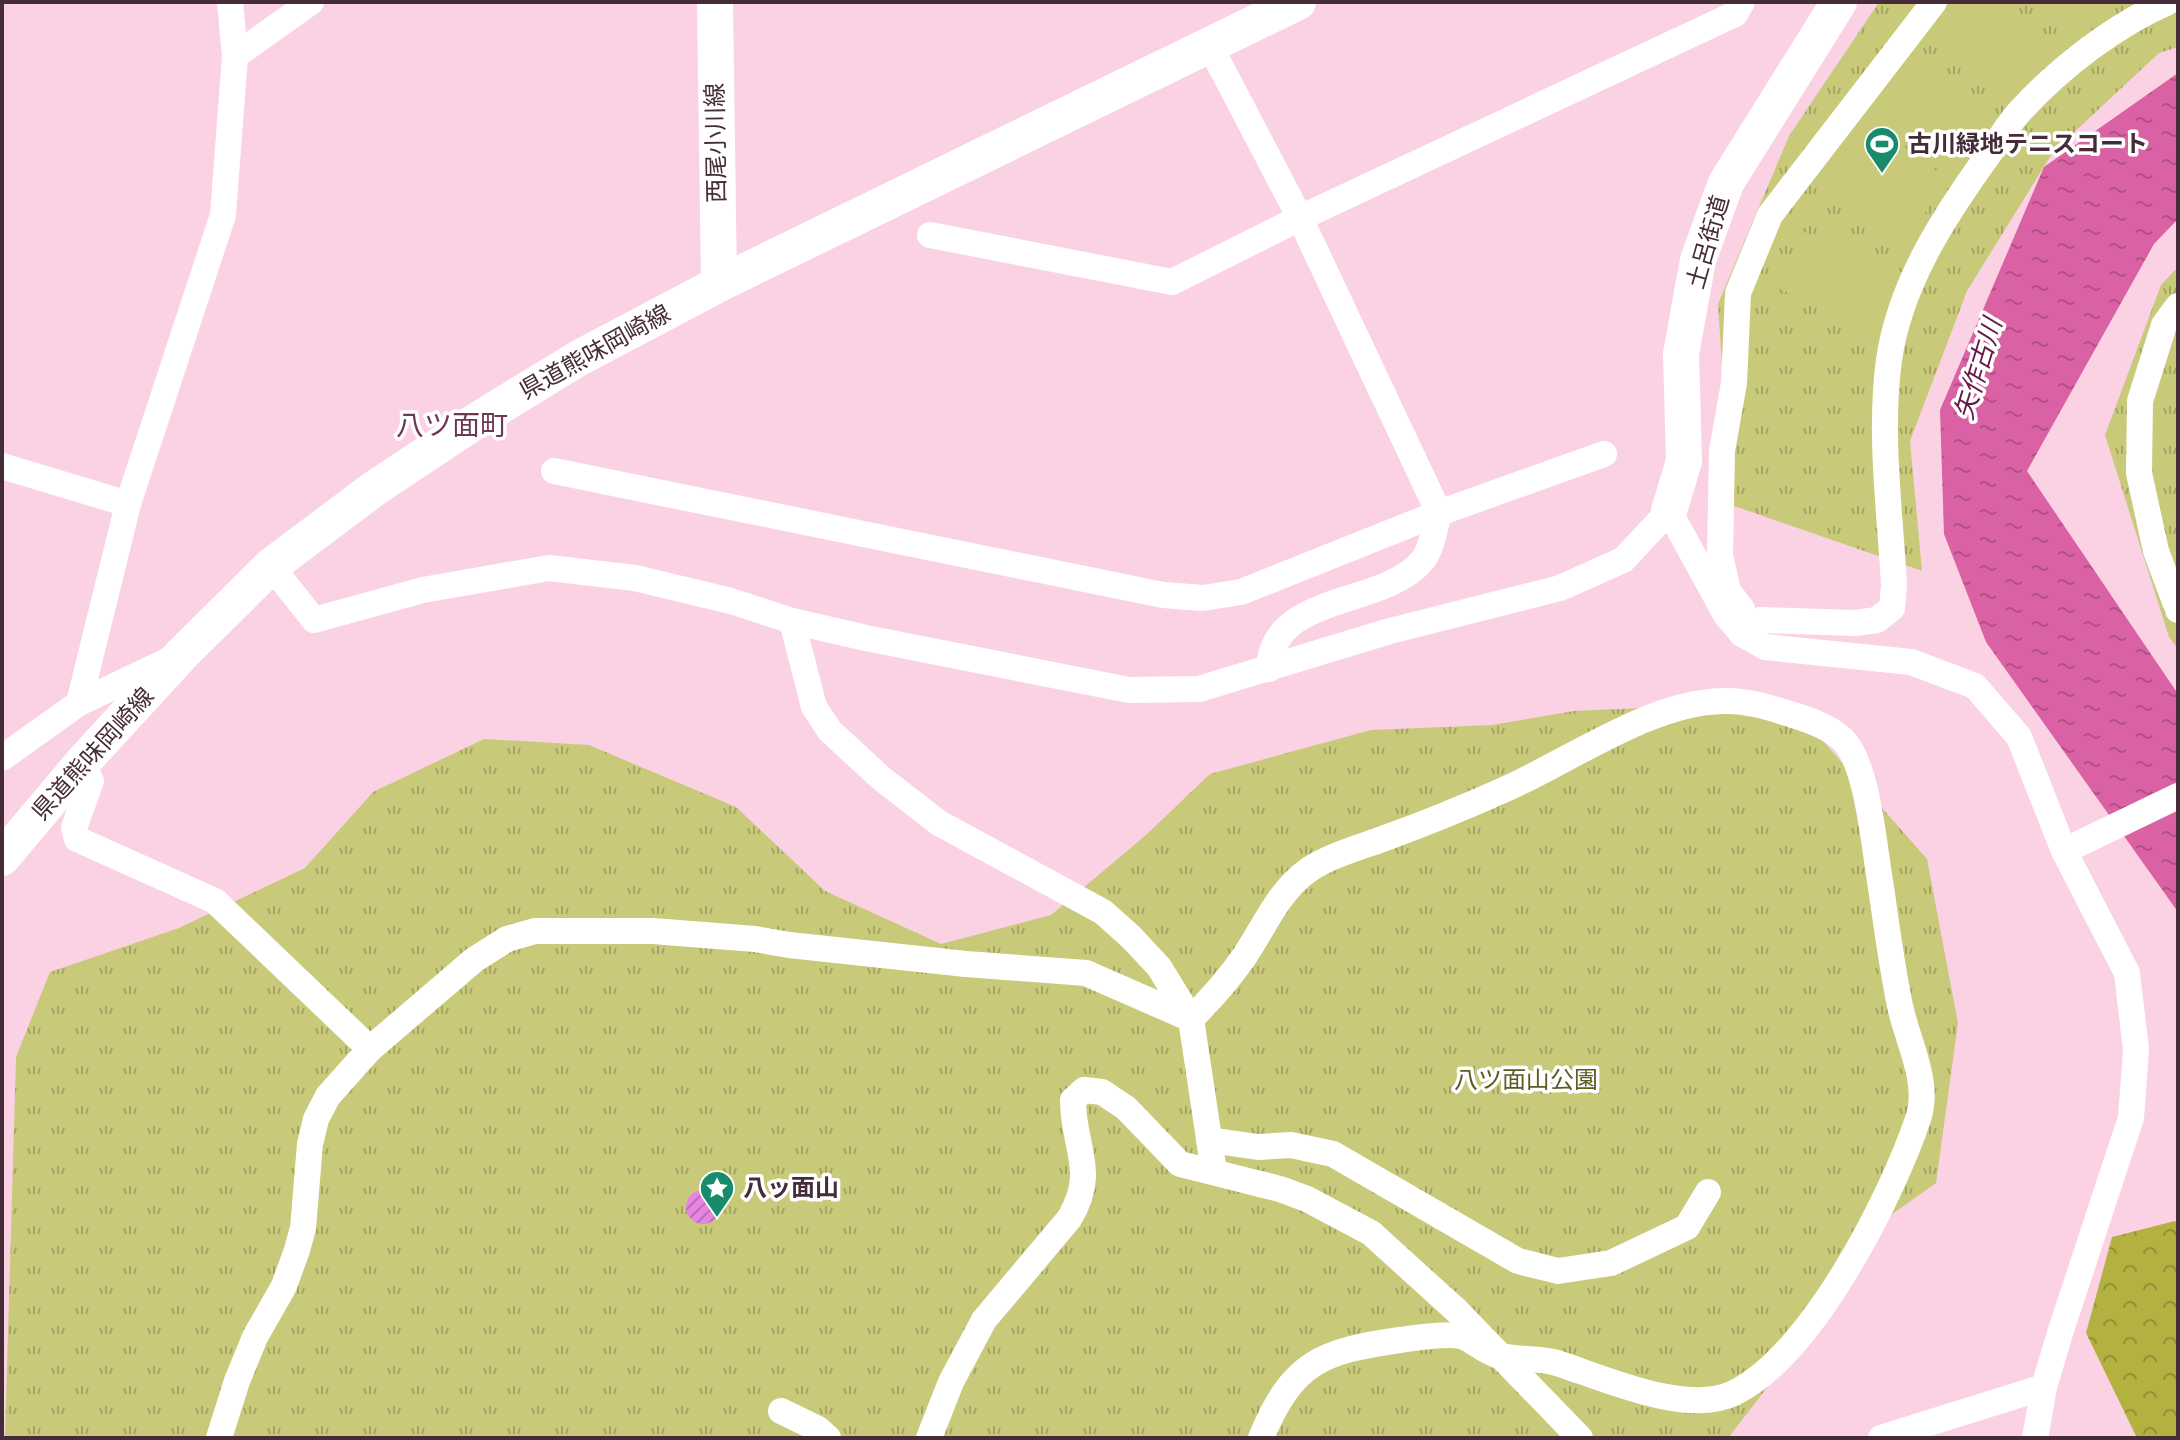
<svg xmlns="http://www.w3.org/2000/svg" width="2180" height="1440" viewBox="0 0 2180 1440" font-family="'Asap Condensed','Noto Sans JP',sans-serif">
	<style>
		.grass { fill: url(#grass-tufts) }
		.forest { fill: url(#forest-crowns) }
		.garden { fill: #c9c97a }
		.water { fill: url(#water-ripples) }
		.building { fill: url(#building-hatch) }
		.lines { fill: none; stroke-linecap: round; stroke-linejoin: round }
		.street { stroke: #fff; stroke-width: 26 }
		.secondary { stroke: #fff; stroke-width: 36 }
		.labels { text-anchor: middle; stroke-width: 7; stroke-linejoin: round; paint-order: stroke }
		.street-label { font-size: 24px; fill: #452c38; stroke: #fff }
		.poi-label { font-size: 24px; font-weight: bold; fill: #452c38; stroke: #fff; text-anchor: start }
		.park-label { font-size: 24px; fill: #5c5b21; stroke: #fff }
		.water-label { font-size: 26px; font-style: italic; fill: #661946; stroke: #fff }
		.quarter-label { font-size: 28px; fill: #6e3854; stroke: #fff }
	</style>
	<defs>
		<pattern id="grass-tufts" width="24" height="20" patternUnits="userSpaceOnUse" patternTransform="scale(2)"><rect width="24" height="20" fill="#c9c97a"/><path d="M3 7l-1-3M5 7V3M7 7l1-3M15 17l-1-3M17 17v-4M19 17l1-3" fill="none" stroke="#a5a365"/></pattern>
		<pattern id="forest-crowns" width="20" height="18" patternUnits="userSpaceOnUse" patternTransform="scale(2)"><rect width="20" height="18" fill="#b3b240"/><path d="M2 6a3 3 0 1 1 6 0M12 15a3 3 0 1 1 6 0" fill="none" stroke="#939137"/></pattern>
		<pattern id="water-ripples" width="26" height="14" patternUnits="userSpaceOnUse" patternTransform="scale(2)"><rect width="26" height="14" fill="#da61a3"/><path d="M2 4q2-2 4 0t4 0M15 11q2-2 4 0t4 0" fill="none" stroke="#b35086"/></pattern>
		<pattern id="building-hatch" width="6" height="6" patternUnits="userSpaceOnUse" patternTransform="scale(2)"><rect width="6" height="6" fill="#e885e3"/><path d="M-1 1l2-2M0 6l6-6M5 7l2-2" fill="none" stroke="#be6db9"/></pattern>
	</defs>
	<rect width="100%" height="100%" fill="#fad2e4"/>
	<g class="grass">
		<path d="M1879 2H2178V47L2159 53 2053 152 1967 291 1910 441 1922 571 1731 505 1718 304 1789 136Z"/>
		<path d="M2178 267V649L2169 637 2105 435 2161 285Z"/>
		<path d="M1688 706 1808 724 1927 859 1958 1023 1936 1183 1888 1217 1833 1267 1824 1314 1728 1438H5L16 1057 50 972 179 928 305 868 373 792 484 739 589 745 736 807 825 891 941 944 1051 915 1146 835 1210 774 1371 730 1492 725 1574 711Z"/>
	</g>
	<path class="forest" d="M2175 1221 2178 1224V1438H2137L2086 1333 2112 1237Z"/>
	<g class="garden">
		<path d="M1945 2H1991L2053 48 2020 93 1926 25Z"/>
		<path d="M2046 2H2105L2084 30Z"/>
		<path d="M1906 56 1996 123 1963 168 1869 100Z"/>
		<path d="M1860 113 1947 179 1908 239 1817 171Z"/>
		<path d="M1802 231 1904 273 1881 336 1776 287Z"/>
	</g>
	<path class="water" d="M2178 73V219L2154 244 2027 471 2178 694V912L1986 642 1944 534 1940 410 2044 167Z"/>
	<circle class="building" cx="703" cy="1207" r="17"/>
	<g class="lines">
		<g class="street">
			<path d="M1210 46 1300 218 1439 513C1435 527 1432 548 1423 560 1382 609 1273 591 1269 669"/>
			<path d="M235 56 311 2"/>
			<path d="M930 235 1172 282 1300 218 1735 14 1742 2"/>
			<path d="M2178 306 2164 325 2140 401 2139 473 2156 551 2178 610"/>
			<path d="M2 466 128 504"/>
			<path d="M554 471 1163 595 1203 598 1241 592 1439 513 1604 454"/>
			<path d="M271 566 314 620 423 590 549 568 635 578 731 601 792 621 866 638 1129 690 1199 689 1390 631 1560 588 1623 560 1669 511 1726 615 1742 634 1765 647 1911 662 1975 686 2019 737 2064 851 2127 973 2136 1050 2131 1118 2061 1330 2044 1387 2035 1438"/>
			<path d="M1742 609 1728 591 1720 555 1722 451 1734 383 1738 293 1770 215 1934 2"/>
			<path d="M792 621 814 707 830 731 881 778 939 823 1103 912 1131 937 1159 967 1191 1019 1214 1172"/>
			<path d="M1742 634 1760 620 1855 623 1877 620 1892 608 1894 585C1890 511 1879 433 1889 360 1900 283 1945 215 1989 154 2000 139 2009 122 2022 109 2061 67 2115 25 2168 2"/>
			<path d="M79 703 128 504 223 215 235 56 230 2"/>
			<path d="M2 758 79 703 169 660"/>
			<path d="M82 763 91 781 74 828 77 839 215 901 370 1049"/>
			<path d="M2064 851 2178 796"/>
			<path d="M1191 1019C1210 1000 1228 980 1244 957 1265 926 1278 891 1310 869 1331 855 1361 847 1385 838 1427 823 1468 806 1508 788 1572 759 1652 702 1723 701 1747 700 1771 708 1793 715 1810 720 1834 729 1846 743 1868 771 1874 845 1880 881 1886 921 1891 961 1899 1001 1906 1040 1931 1081 1918 1119 1891 1199 1811 1356 1734 1393 1686 1416 1604 1378 1557 1363 1538 1357 1516 1361 1497 1355 1484 1351 1473 1340 1461 1336 1446 1333 1415 1338 1400 1340 1322 1351 1292 1362 1261 1438"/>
			<path d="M1209 1140 1258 1147 1291 1145 1333 1154 1518 1261 1558 1271 1611 1263 1687 1227 1708 1192"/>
			<path d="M781 1411 818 1429 828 1438"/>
			<path d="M219 1438 237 1381 255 1337 284 1286 297 1250 303 1228 310 1144 316 1119 328 1096 370 1049 474 960 507 939 535 931H653L755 939 789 945 966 964 1086 973 1191 1019"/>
			<path d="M929 1438 951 1382 984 1320 1069 1219C1098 1172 1073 1148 1073 1100L1084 1090 1102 1092 1126 1108 1180 1164 1280 1189 1307 1199 1371 1233 1457 1311 1580 1438"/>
			<path d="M1881 1438 2044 1387"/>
		</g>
		<g class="secondary">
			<path d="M715 2 719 284"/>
			<path d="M1669 511 1684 461 1681 354 1698 260 1726 183 1839 2"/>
			<path d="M2 858 82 763 183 653 271 566 375 488 476 421 579 358 719 284 1298 2"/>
		</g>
	</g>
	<defs>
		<g id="stadium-pin" transform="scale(1.8)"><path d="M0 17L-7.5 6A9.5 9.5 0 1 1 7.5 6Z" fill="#188b6c" stroke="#fff"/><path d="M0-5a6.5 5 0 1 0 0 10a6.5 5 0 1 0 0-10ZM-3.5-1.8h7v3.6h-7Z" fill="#fff"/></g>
		<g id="sight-pin" transform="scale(1.8)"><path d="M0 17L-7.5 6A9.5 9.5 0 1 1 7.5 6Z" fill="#188b6c" stroke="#fff"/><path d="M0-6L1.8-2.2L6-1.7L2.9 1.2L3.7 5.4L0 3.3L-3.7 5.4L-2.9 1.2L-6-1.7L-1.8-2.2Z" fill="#fff"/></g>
	</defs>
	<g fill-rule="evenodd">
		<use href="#stadium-pin" x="1882" y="144"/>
		<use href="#sight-pin" x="717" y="1188"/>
	</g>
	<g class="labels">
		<g class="street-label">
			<text transform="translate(716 143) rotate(-91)" y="8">西尾小川線</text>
			<text transform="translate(1708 242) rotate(-74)" y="8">土呂街道</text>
			<text transform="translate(595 352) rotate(-29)" y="8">県道熊味岡崎線</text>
			<text transform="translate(93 754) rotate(-48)" y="8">県道熊味岡崎線</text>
		</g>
		<g class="poi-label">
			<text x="1908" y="152">古川緑地テニスコート</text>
			<text x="743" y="1196">八ッ面山</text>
		</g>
		<g class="park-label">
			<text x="1526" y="1088">八ツ面山公園</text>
		</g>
		<g class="water-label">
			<text transform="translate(1978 369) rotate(-73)" y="9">矢作古川</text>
		</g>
		<g class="quarter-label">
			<text x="452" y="435">八ツ面町</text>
		</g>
	</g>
	<rect width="2180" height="1440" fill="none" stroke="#452c38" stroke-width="8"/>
</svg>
